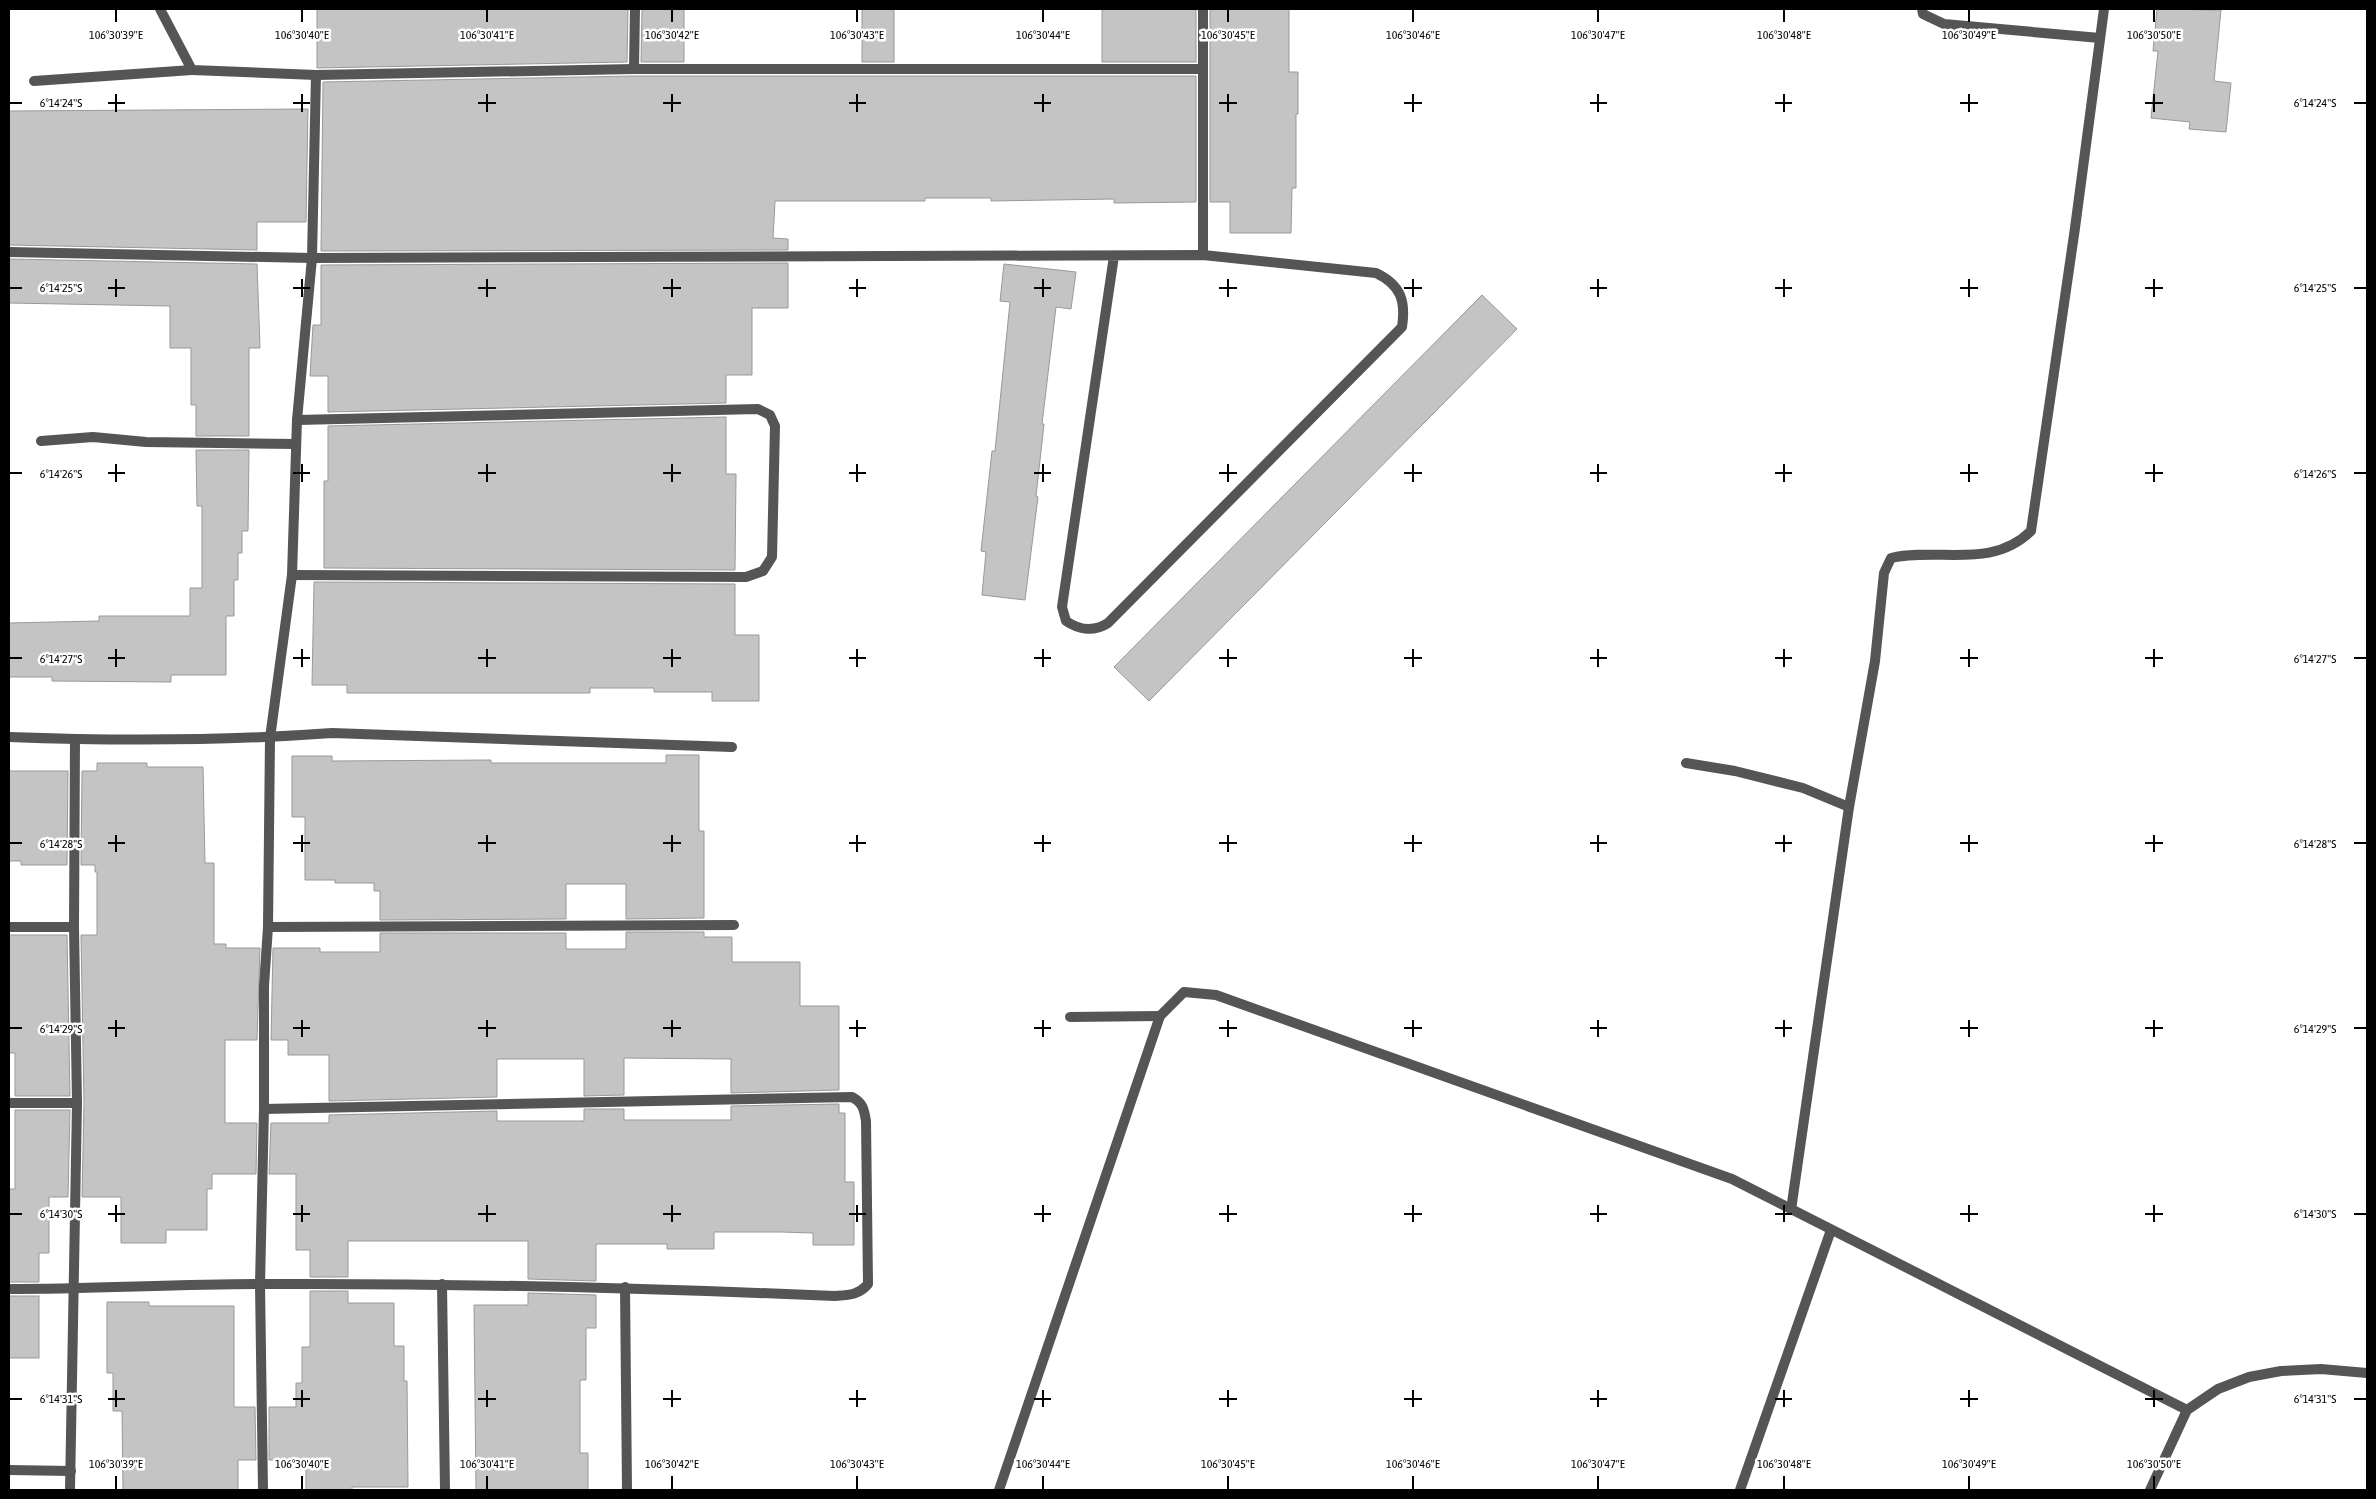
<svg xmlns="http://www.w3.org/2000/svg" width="2376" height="1499" viewBox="0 0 2376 1499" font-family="'Asap Condensed',sans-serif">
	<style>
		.building { fill: #c4c4c4; stroke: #999 }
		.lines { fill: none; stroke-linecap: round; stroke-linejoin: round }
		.minor { stroke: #555; stroke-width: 10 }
		.ticks { fill: none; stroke: #000; stroke-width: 2 }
		.ticks-label { font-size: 12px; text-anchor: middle; fill: #000; stroke: #fff; stroke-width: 5; stroke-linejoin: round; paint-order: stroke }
	</style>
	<rect width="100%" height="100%" fill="#fff"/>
	<g class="building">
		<path d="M317 9H628L627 62 317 68Z"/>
		<path d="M642 9H684V62H641Z"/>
		<rect x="862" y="9" width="32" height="53"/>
		<rect x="1102" y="9" width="94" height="53"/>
		<path d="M1210 9H1289V72H1298V114H1296V188H1292L1291 233H1230V202H1210Z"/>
		<path d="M2157 9 2221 10 2214 81 2231 83 2226 132 2189 129 2190 122 2151 118 2158 51H2153Z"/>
		<path d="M634 76H1196V202L1114 203V199L991 201V198H925V201H775L773 238 788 239V250L321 251 323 82Z"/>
		<path d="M308 109 306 222H257V250L9 245V111Z"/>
		<path d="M9 259 257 264 260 348H249V436H196V405H191V348H170V306L9 303Z"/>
		<path d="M788 263V308H752V375H726V403L328 412V376H310L313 325H321V265Z"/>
		<path d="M1004 264 1076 272 1071 309 1056 307 1042 424H1044L1036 496 1038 497 1025 600 982 595 986 552 981 551 992 451H995L1010 302 1000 301Z"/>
		<path d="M1482 295 1517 329 1149 701 1114 667Z"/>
		<path d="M726 417V474H736L735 570 324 568V481H328V426Z"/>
		<path d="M196 450H249L248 531H242V553H238V580H234V616H226V675H171V682L52 681V677H9V623L99 621V616H190V588H202V506H197Z"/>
		<path d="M314 582 735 584V635H759V701H712V692H654V688H590V693H347V685H312Z"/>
		<path d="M666 755H699V831H704V918L626 919V884H566V919L380 920V891H374V883H335V880H305V817H292V756H332V761L491 760V763H666Z"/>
		<path d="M97 763H147V767H203L205 863H214V944H226V948H260L257 1040H225V1123H257L256 1174H212V1189H207V1230H166V1243H121V1197H82L84 1103 81 935H97V872H95V865H81L82 771H97Z"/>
		<path d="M9 771H68L67 865H21V861H9Z"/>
		<path d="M626 932H704V937H732V962H800V1006H839V1090L731 1093V1059L624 1058V1095L584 1096V1059H497V1097L329 1101V1055H288V1040H271L273 948H320V952H380V933H566V949H626Z"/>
		<path d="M9 935H67L70 1096H15V1053H9Z"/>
		<path d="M839 1104V1113H845V1182H854V1245H813V1233L781 1232H714V1249H667V1244H596V1281L528 1279V1241H348V1277H310V1250H296V1174H269L271 1123H329V1115L497 1111V1121H584V1109H624V1120H731V1106Z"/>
		<path d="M15 1110H70L68 1197H49V1253H39V1282H9V1189H15Z"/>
		<path d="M310 1291H348V1303H394V1346H404V1381H407L408 1487H352V1490H306V1460H269V1407H296V1383H302V1347H310Z"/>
		<path d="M528 1293 596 1295V1328H586V1380H580V1453H588V1490H476L474 1305H528Z"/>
		<rect x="9" y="1296" width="30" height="62"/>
		<path d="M107 1302H149V1306H234V1407H255L256 1460H238V1490H123L122 1411H113V1373H107Z"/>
	</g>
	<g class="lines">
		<g class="minor">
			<path d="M160 9 192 70 316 75 634 69H1203"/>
			<path d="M1203 9V255"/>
			<path d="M1922 9 1923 14 1944 24 2100 38"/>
			<path d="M634 69 635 9"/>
			<path d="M34 81 192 70"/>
			<path d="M9 252 312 258 1203 255 1376 273C1401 285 1406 301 1402 327L1108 623C1094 632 1079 630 1066 621L1062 607 1114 256"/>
			<path d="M41 441 93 437 146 442 296 444"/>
			<path d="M292 575 746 577 763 571 772 557 775 426 770 415 758 409 297 420"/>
			<path d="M9 737C116 741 224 741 332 733L732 747"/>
			<path d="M1686 763 1735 771 1803 788 1849 807"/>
			<path d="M9 927H74"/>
			<path d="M268 927 734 925"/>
			<path d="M1070 1017 1160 1016"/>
			<path d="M9 1103H77"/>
			<path d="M1791 1210 1849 807 1875 661 1884 573 1891 558C1939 547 1991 570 2031 531L2075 228 2104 9"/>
			<path d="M442 1284 445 1490"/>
			<path d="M625 1287 627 1490"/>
			<path d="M9 1289C93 1289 178 1284 262 1284 453 1283 644 1288 835 1296 848 1295 859 1295 868 1284L866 1121C864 1109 863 1103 852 1097L264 1109"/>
			<path d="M9 1470 71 1471"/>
			<path d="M70 1490 77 1103 74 927 75 739"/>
			<path d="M263 1490 260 1284 264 1109V986L268 927 270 738 292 575 297 420 312 258 316 75"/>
			<path d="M999 1490 1160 1016 1184 992 1216 995 1732 1179 2187 1410"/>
			<path d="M1740 1490 1831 1230"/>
			<path d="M2150 1490 2187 1410 2218 1389 2249 1377 2281 1371 2321 1369 2367 1373"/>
		</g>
	</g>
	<path class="ticks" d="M116 10V22M302 10V22M487 10V22M672 10V22M857 10V22M1043 10V22M1228 10V22M1413 10V22M1598 10V22M1784 10V22M1969 10V22M2154 10V22M116 94V112M302 94V112M487 94V112M672 94V112M857 94V112M1043 94V112M1228 94V112M1413 94V112M1598 94V112M1784 94V112M1969 94V112M2154 94V112M10 103H22M108 103H125M293 103H310M478 103H496M663 103H681M849 103H866M1034 103H1051M1219 103H1237M1404 103H1422M1590 103H1607M1775 103H1792M1960 103H1978M2145 103H2163M2354 103H2366M116 279V297M302 279V297M487 279V297M672 279V297M857 279V297M1043 279V297M1228 279V297M1413 279V297M1598 279V297M1784 279V297M1969 279V297M2154 279V297M10 288H22M108 288H125M293 288H310M478 288H496M663 288H681M849 288H866M1034 288H1051M1219 288H1237M1404 288H1422M1590 288H1607M1775 288H1792M1960 288H1978M2145 288H2163M2354 288H2366M116 464V482M302 464V482M487 464V482M672 464V482M857 464V482M1043 464V482M1228 464V482M1413 464V482M1598 464V482M1784 464V482M1969 464V482M2154 464V482M10 473H22M108 473H125M293 473H310M478 473H496M663 473H681M849 473H866M1034 473H1051M1219 473H1237M1404 473H1422M1590 473H1607M1775 473H1792M1960 473H1978M2145 473H2163M2354 473H2366M116 649V667M302 649V667M487 649V667M672 649V667M857 649V667M1043 649V667M1228 649V667M1413 649V667M1598 649V667M1784 649V667M1969 649V667M2154 649V667M10 658H22M108 658H125M293 658H310M478 658H496M663 658H681M849 658H866M1034 658H1051M1219 658H1237M1404 658H1422M1590 658H1607M1775 658H1792M1960 658H1978M2145 658H2163M2354 658H2366M116 835V852M302 835V852M487 835V852M672 835V852M857 835V852M1043 835V852M1228 835V852M1413 835V852M1598 835V852M1784 835V852M1969 835V852M2154 835V852M10 843H22M108 843H125M293 843H310M478 843H496M663 843H681M849 843H866M1034 843H1051M1219 843H1237M1404 843H1422M1590 843H1607M1775 843H1792M1960 843H1978M2145 843H2163M2354 843H2366M116 1020V1037M302 1020V1037M487 1020V1037M672 1020V1037M857 1020V1037M1043 1020V1037M1228 1020V1037M1413 1020V1037M1598 1020V1037M1784 1020V1037M1969 1020V1037M2154 1020V1037M10 1028H22M108 1028H125M293 1028H310M478 1028H496M663 1028H681M849 1028H866M1034 1028H1051M1219 1028H1237M1404 1028H1422M1590 1028H1607M1775 1028H1792M1960 1028H1978M2145 1028H2163M2354 1028H2366M116 1205V1222M302 1205V1222M487 1205V1222M672 1205V1222M857 1205V1222M1043 1205V1222M1228 1205V1222M1413 1205V1222M1598 1205V1222M1784 1205V1222M1969 1205V1222M2154 1205V1222M10 1214H22M108 1214H125M293 1214H310M478 1214H496M663 1214H681M849 1214H866M1034 1214H1051M1219 1214H1237M1404 1214H1422M1590 1214H1607M1775 1214H1792M1960 1214H1978M2145 1214H2163M2354 1214H2366M116 1390V1407M302 1390V1407M487 1390V1407M672 1390V1407M857 1390V1407M1043 1390V1407M1228 1390V1407M1413 1390V1407M1598 1390V1407M1784 1390V1407M1969 1390V1407M2154 1390V1407M10 1399H22M108 1399H125M293 1399H310M478 1399H496M663 1399H681M849 1399H866M1034 1399H1051M1219 1399H1237M1404 1399H1422M1590 1399H1607M1775 1399H1792M1960 1399H1978M2145 1399H2163M2354 1399H2366M116 1476V1489M302 1476V1489M487 1476V1489M672 1476V1489M857 1476V1489M1043 1476V1489M1228 1476V1489M1413 1476V1489M1598 1476V1489M1784 1476V1489M1969 1476V1489M2154 1476V1489"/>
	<g class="ticks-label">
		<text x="116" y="39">106°30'39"E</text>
		<text x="302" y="39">106°30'40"E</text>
		<text x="487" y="39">106°30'41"E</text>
		<text x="672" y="39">106°30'42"E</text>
		<text x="857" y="39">106°30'43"E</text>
		<text x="1043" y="39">106°30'44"E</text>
		<text x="1228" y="39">106°30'45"E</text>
		<text x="1413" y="39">106°30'46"E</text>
		<text x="1598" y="39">106°30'47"E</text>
		<text x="1784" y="39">106°30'48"E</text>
		<text x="1969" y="39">106°30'49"E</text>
		<text x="2154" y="39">106°30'50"E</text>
		<text x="61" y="107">6°14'24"S</text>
		<text x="2315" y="107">6°14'24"S</text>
		<text x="61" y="292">6°14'25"S</text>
		<text x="2315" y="292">6°14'25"S</text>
		<text x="61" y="478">6°14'26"S</text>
		<text x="2315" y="478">6°14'26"S</text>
		<text x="61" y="663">6°14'27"S</text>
		<text x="2315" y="663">6°14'27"S</text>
		<text x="61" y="848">6°14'28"S</text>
		<text x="2315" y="848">6°14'28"S</text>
		<text x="61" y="1033">6°14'29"S</text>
		<text x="2315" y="1033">6°14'29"S</text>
		<text x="61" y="1218">6°14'30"S</text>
		<text x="2315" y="1218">6°14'30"S</text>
		<text x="61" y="1403">6°14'31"S</text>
		<text x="2315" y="1403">6°14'31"S</text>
		<text x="116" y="1468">106°30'39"E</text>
		<text x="302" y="1468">106°30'40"E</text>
		<text x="487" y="1468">106°30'41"E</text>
		<text x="672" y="1468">106°30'42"E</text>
		<text x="857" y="1468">106°30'43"E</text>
		<text x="1043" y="1468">106°30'44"E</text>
		<text x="1228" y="1468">106°30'45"E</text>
		<text x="1413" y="1468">106°30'46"E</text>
		<text x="1598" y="1468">106°30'47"E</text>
		<text x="1784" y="1468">106°30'48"E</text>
		<text x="1969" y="1468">106°30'49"E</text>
		<text x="2154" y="1468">106°30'50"E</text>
	</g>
	<rect width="2376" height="1499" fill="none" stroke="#000000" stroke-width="20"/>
</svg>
